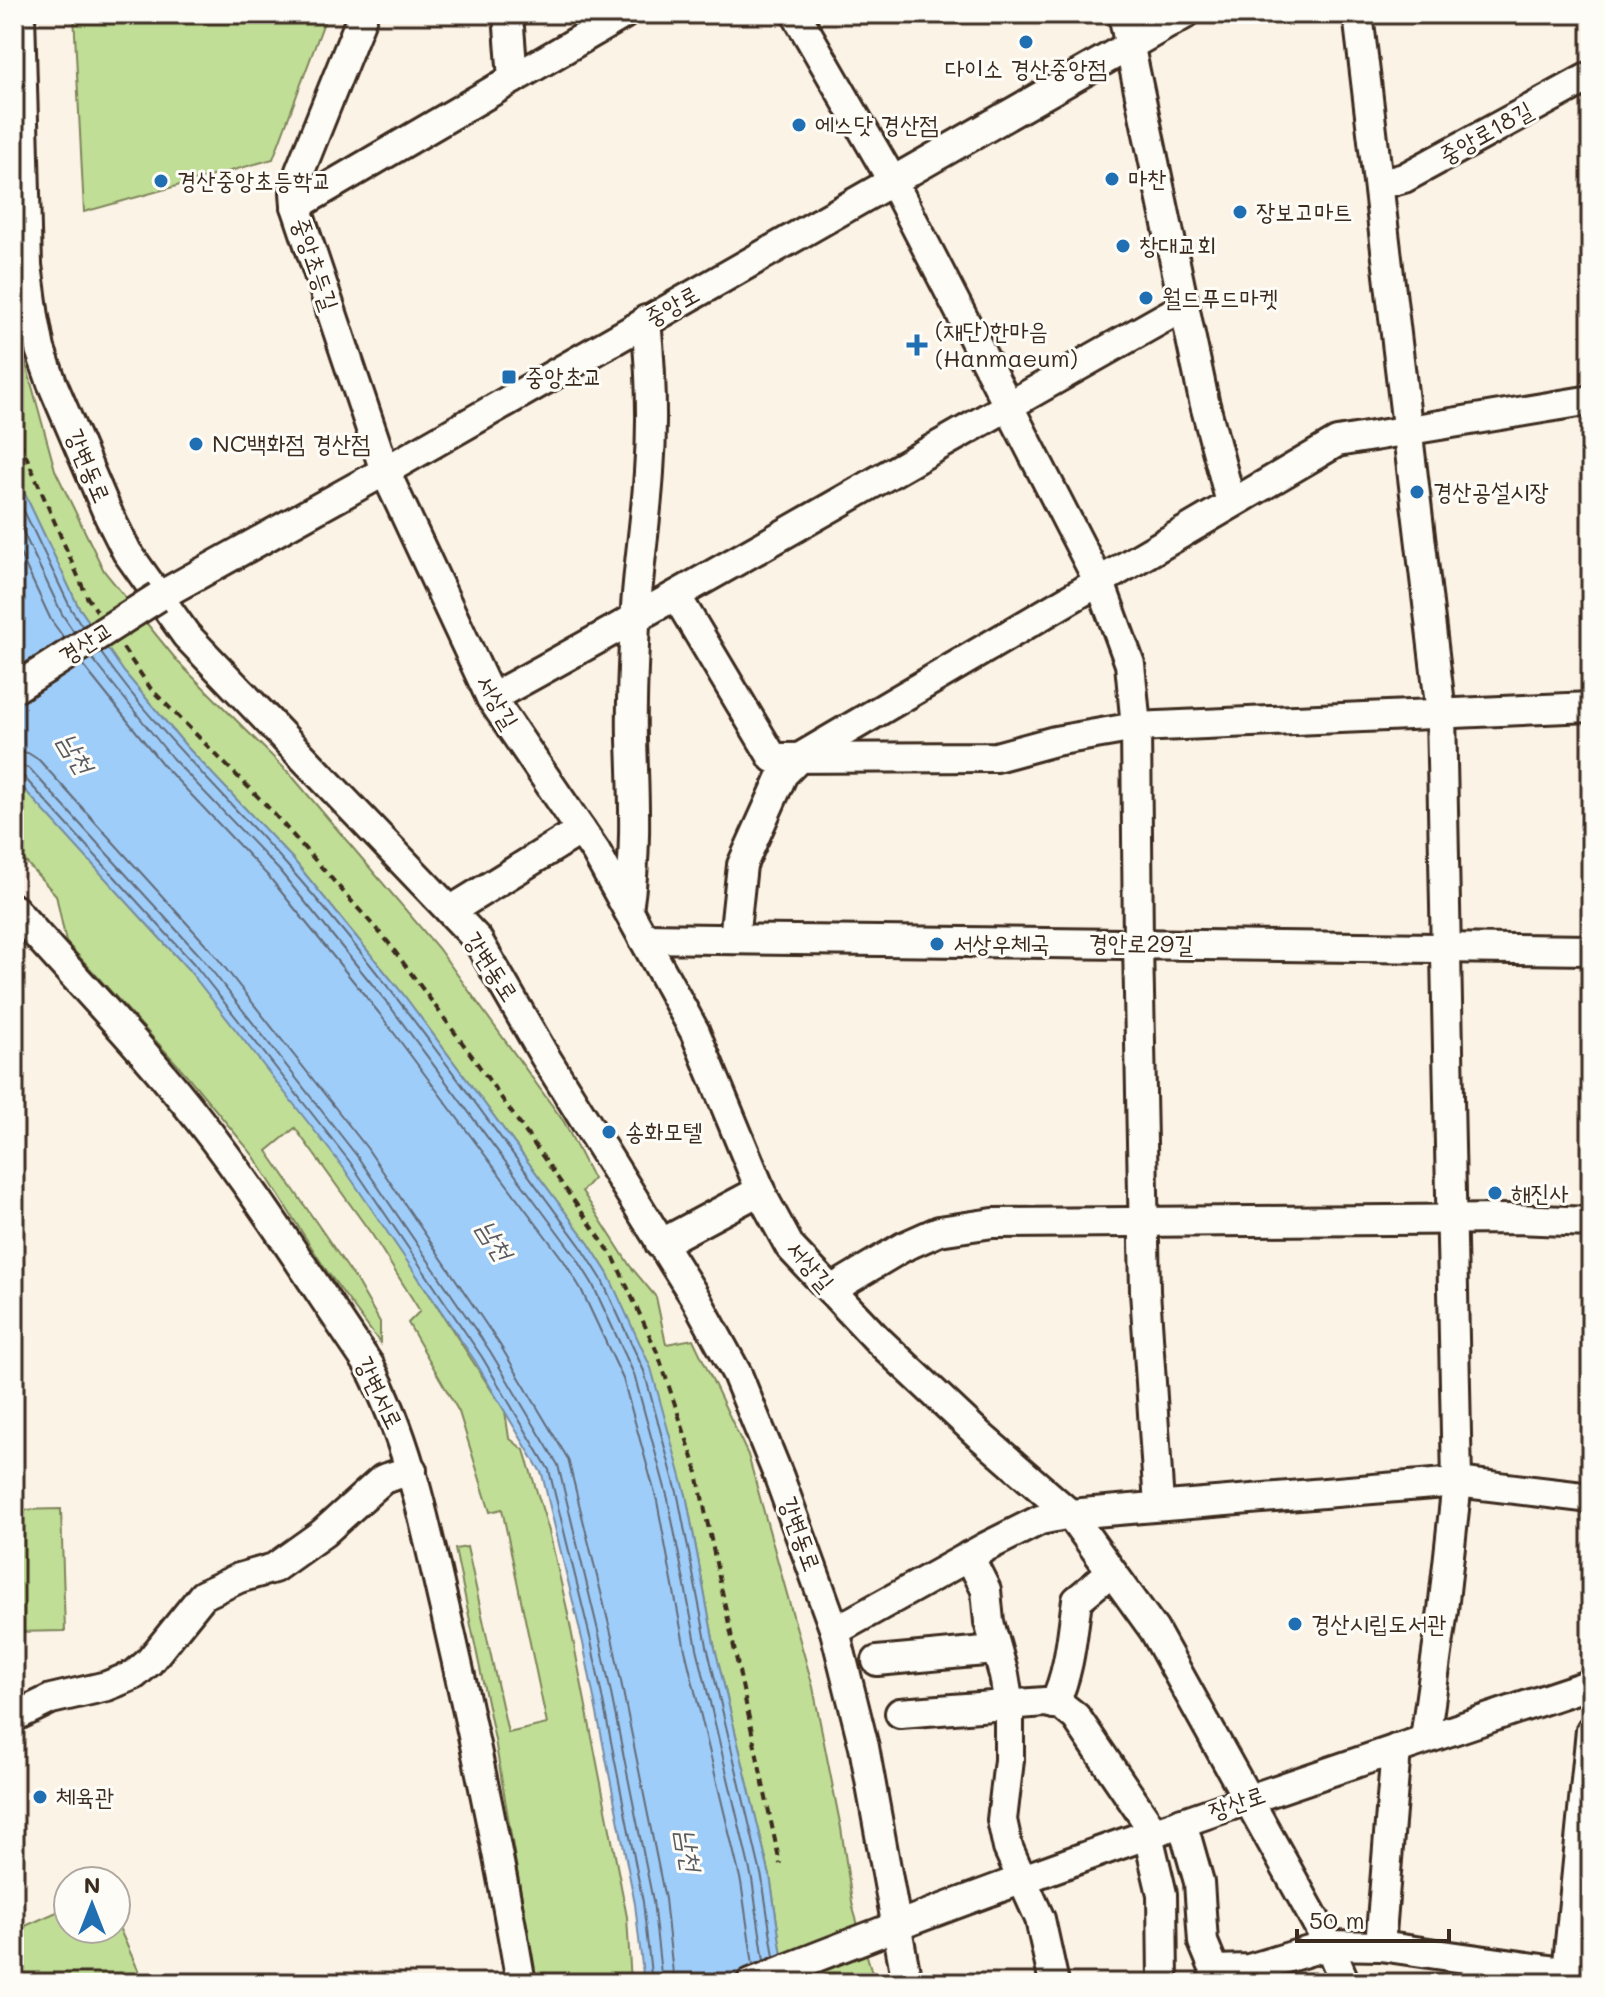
<svg xmlns="http://www.w3.org/2000/svg" width="1605" height="1997" viewBox="0 0 1605 1997" font-family="Mali,'Poor Story',sans-serif">
	<style>
		.green { fill: #c0de96; stroke: #7e845a; stroke-width: 2 }
		.water { fill: #9fcdfa; stroke: #778ca2; stroke-width: 2 }
		.lines { fill: none; stroke-linecap: round; stroke-linejoin: round }
		.shore { stroke: #636b76; stroke-width: 2 }
		.minor-casing { stroke: #3b2a1e; stroke-width: 34 }
		.path { stroke: #3b2a1e; stroke-width: 4; stroke-dasharray: 8 6; stroke-linecap: butt }
		.minor { stroke: #fdfcf7; stroke-width: 28 }
		.minor-bridge-casing { stroke: #3b2a1e; stroke-width: 34; stroke-linecap: butt }
		.minor-bridge { stroke: #fdfcf7; stroke-width: 28 }
		.poi-dot { fill: #1f6fb2; stroke: #fdfcf7; stroke-width: 3 }
		.labels { text-anchor: middle; stroke-width: 6; stroke-linejoin: round; paint-order: stroke }
		.poi-label { font-size: 24px; fill: #3b2a1e; stroke: #fdfcf7; text-anchor: start }
		.street-label { font-size: 24px; fill: #3b2a1e; stroke: #fdfcf7 }
		.water-label { font-size: 26px; font-style: italic; fill: #595b60; stroke: #fdfcf7 }
	</style>
	<rect width="100%" height="100%" fill="#fcf3e7"/>
	<filter id="ink" filterUnits="userSpaceOnUse"><feTurbulence type="fractalNoise" baseFrequency=".0125" numOctaves="2"/><feDisplacementMap in="SourceGraphic" scale="16" xChannelSelector="R" yChannelSelector="G"/><feConvolveMatrix kernelMatrix="1 2 1 2 8 2 1 2 1" color-interpolation-filters="sRGB"/></filter>
	<g filter="url(#ink)">
		<g class="green">
			<path d="M74 14H327L273 159 84 212Z"/>
			<path d="M14 300 15 324 55 470 104 571 179 663 291 775 438 948 564 1122 593 1179 582 1191 630 1266 656 1297 666 1344 693 1339 748 1455 813 1687 841 1828 853 1908 875 1983H786L770 1876 714 1644 686 1495 608 1274 589 1244 403 994 292 858 186 746 124 672 78 606 14 471Z"/>
			<path d="M14 777 207 990 296 1100 381 1220 505 1411 509 1438 524 1450 549 1531 567 1609 627 1917 631 1983H536L495 1740 455 1549 467 1547 508 1733 547 1724 502 1509 490 1512 459 1412 408 1323 420 1311 373 1236 295 1128 267 1151 356 1280 380 1322V1343L324 1267 253 1155 185 1073 66 942 56 895 14 849Z"/>
			<path d="M61 1509 65 1631 14 1632V1510Z"/>
			<path d="M68 1907V1929H116V1921L144 1983H14V1931Z"/>
		</g>
		<path class="water" d="M14 471 78 606 124 672 186 746 292 858 403 994 589 1244 608 1274 651 1368 686 1495 714 1644 770 1876 786 1983H644L635 1904 583 1643 542 1474 475 1361 343 1167 188 969 14 778Z"/>
		<g class="lines">
			<g class="shore">
				<path d="M14 490 71 609 82 626"/>
				<path d="M14 513 62 614 74 632"/>
				<path d="M14 541 51 620 64 638"/>
				<path d="M101 653C155 730 223 793 285 863 393 984 486 1119 582 1248L601 1278 644 1371 678 1496 707 1646 762 1878 774 1957"/>
				<path d="M92 658 172 758 279 870 389 1005 574 1254 592 1283 634 1374 668 1499 697 1648 752 1879 764 1961"/>
				<path d="M82 664 163 765 270 878 379 1013 564 1261 581 1289 623 1379 657 1501 685 1650 741 1882 753 1965"/>
				<path d="M14 751 28 753 39 760 211 950 367 1148 500 1345 568 1459 612 1637 665 1899 674 1983"/>
				<path d="M14 763 30 769 202 958 357 1156 490 1351 558 1465 600 1639 653 1901 662 1983"/>
				<path d="M14 773 23 776 194 964 350 1162 482 1357 549 1470 591 1641 643 1902 652 1983"/>
			</g>
			<g class="minor-casing">
				<g id="minor">
					<path d="M20 14 27 265 34 317 40 349 52 383 109 516 127 552 186 635 477 939 544 1055 696 1299 737 1374 779 1477 835 1631 864 1747 907 1983"/>
					<path d="M363 14 300 171 295 192 296 206 385 471 491 698 596 852 695 1032 765 1201 790 1247 877 1339 978 1434 1070 1514 1154 1630 1329 1945 1345 1983"/>
					<path d="M508 14 513 79"/>
					<path d="M796 14 893 182 1008 405 1102 588 1130 664 1136 727 1138 944 1145 1291 1159 1505"/>
					<path d="M1123 14 1204 401 1231 503"/>
					<path d="M1358 14 1441 713 1457 1482 1443 1610 1425 1739"/>
					<path d="M1379 185 1404 178 1591 76"/>
					<path d="M296 206 624 14"/>
					<path d="M158 597 385 471 1185 14"/>
					<path d="M677 597 773 758 996 757 1055 741 1136 727 1591 707"/>
					<path d="M491 698C724 571 953 436 1185 306"/>
					<path d="M14 909C75 979 142 1046 199 1120 260 1198 313 1283 369 1365 410 1443 426 1529 446 1614 474 1736 500 1859 521 1983"/>
					<path d="M628 910C637 853 634 798 632 740 631 702 633 662 635 624 637 574 646 523 649 472 653 421 651 371 646 320"/>
					<path d="M450 911 581 830"/>
					<path d="M643 938 1591 950"/>
					<path d="M734 939 742 865 783 774 799 758 1337 442 1591 400"/>
					<path d="M660 1244 761 1190"/>
					<path d="M831 1290 903 1247 939 1231 993 1223 1515 1219 1591 1222"/>
					<path d="M969 1556 986 1590 989 1622 1004 1675 1009 1705V1760L1002 1820 1008 1848 1040 1919 1054 1983"/>
					<path d="M835 1631 986 1547 1040 1520 1070 1514 1457 1482 1591 1498"/>
					<path d="M877 1661 995 1650"/>
					<path d="M1054 1704C1070 1672 1072 1635 1077 1600L1111 1572"/>
					<path d="M900 1713 1045 1702 1061 1705 1076 1717 1154 1832"/>
					<path d="M14 1717 51 1699 107 1686 134 1675 149 1662 203 1595 239 1578 274 1568 323 1533 383 1479 412 1470"/>
					<path d="M1182 1822 1199 1882 1203 1942 1220 1983"/>
					<path d="M1148 1835 1162 1894 1163 1983"/>
					<path d="M1380 1946 1396 1749"/>
					<path d="M1214 1970 1249 1969 1329 1945 1380 1946 1591 1976"/>
					<path d="M1567 1973 1591 1730"/>
					<path d="M751 1983C1027 1872 1309 1778 1591 1684"/>
				</g>
			</g>
			<g class="path">
				<path d="M14 428 87 597 97 611"/>
				<path d="M123 648 151 689 266 805 388 942 472 1056 614 1258 658 1354 695 1464 780 1864"/>
			</g>
			<use href="#minor" class="minor"/>
			<g class="minor-bridge-casing">
				<path id="minor-bridge" d="M14 689 158 597"/>
			</g>
			<use href="#minor-bridge" class="minor-bridge"/>
		</g>
	</g>
	<g class="poi-dot">
		<circle cx="1026" cy="42" r="8"/>
		<circle cx="799" cy="125" r="8"/>
		<circle cx="1112" cy="179" r="8"/>
		<circle cx="161" cy="181" r="8"/>
		<circle cx="1240" cy="212" r="8"/>
		<circle cx="1123" cy="246" r="8"/>
		<circle cx="1146" cy="298" r="8"/>
		<path d="M913 333h8v8h8v8h-8v8h-8v-8h-8v-8h8z"/>
		<rect x="501" y="369" width="16" height="16" rx="4"/>
		<circle cx="196" cy="444" r="8"/>
		<circle cx="1417" cy="492" r="8"/>
		<circle cx="937" cy="944" r="8"/>
		<circle cx="609" cy="1132" r="8"/>
		<circle cx="1495" cy="1193" r="8"/>
		<circle cx="1295" cy="1624" r="8"/>
		<circle cx="40" cy="1797" r="8"/>
	</g>
	<g class="labels">
		<g class="poi-label">
			<text x="1026" y="77" text-anchor="middle">다이소 경산중앙점</text>
			<text x="815" y="133">에스닷 경산점</text>
			<text x="1128" y="187">마찬</text>
			<text x="177" y="189">경산중앙초등학교</text>
			<text x="1256" y="220">장보고마트</text>
			<text x="1139" y="254">창대교회</text>
			<text x="1162" y="306">월드푸드마켓</text>
			<text x="935" y="339">(재단)한마음<tspan x="935" dy="28">(Hanmaeum)</tspan></text>
			<text x="525" y="385">중앙초교</text>
			<text x="212" y="452">NC백화점 경산점</text>
			<text x="1433" y="500">경산공설시장</text>
			<text x="953" y="952">서상우체국</text>
			<text x="625" y="1140">송화모텔</text>
			<text x="1511" y="1201">해진사</text>
			<text x="1311" y="1632">경산시립도서관</text>
			<text x="56" y="1805">체육관</text>
		</g>
		<g class="street-label">
			<text transform="translate(1486 133) rotate(-29)" y="8">중앙로18길</text>
			<text transform="translate(315 264) rotate(71)" y="8">중앙초등길</text>
			<text transform="translate(672 306) rotate(-29)" y="8">중앙로</text>
			<text transform="translate(88 466) rotate(67)" y="8">강변동로</text>
			<text transform="translate(86 643) rotate(-33)" y="8">경산교</text>
			<text transform="translate(497 702) rotate(59)" y="8">서상길</text>
			<text transform="translate(1141 944) rotate(1)" y="8">경안로29길</text>
			<text transform="translate(491 967) rotate(57)" y="8">강변동로</text>
			<text transform="translate(810 1266) rotate(49)" y="8">서상길</text>
			<text transform="translate(379 1393) rotate(64)" y="8">강변서로</text>
			<text transform="translate(800 1534) rotate(70)" y="8">강변동로</text>
			<text transform="translate(1237 1803) rotate(-19)" y="8">장산로</text>
		</g>
		<g class="water-label">
			<text transform="translate(76 753) rotate(59)" y="9">남천</text>
			<text transform="translate(495 1240) rotate(58)" y="9">남천</text>
			<text transform="translate(689 1850) rotate(81)" y="9">남천</text>
		</g>
	</g>
	<rect width="1605" height="1997" fill="none" stroke="#fdfcf7" stroke-width="48"/>
	<rect x="24" y="24" width="1557" height="1949" fill="none" stroke="#3b2a1e" stroke-width="3" filter="url(#ink)"/>
	<g transform="translate(92 1905)"><circle r="38" fill="#fdfcf7" stroke="#afa8a0" stroke-width="2"/>
	<path d="M0-6L14 30L0 20L-14 30Z" fill="#1f6fb2"/>
	<text y="-12" font-size="22" font-weight="bold" text-anchor="middle" fill="#3b2a1e">N</text>
	</g>
	<path d="M1297 1929v12h152v-12" fill="none" stroke="#3b2a1e" stroke-width="4"/>
	<text x="1309" y="1929" font-size="24" fill="#3b2a1e" stroke="#fdfcf7" stroke-width="6" paint-order="stroke">50 m</text>
</svg>
